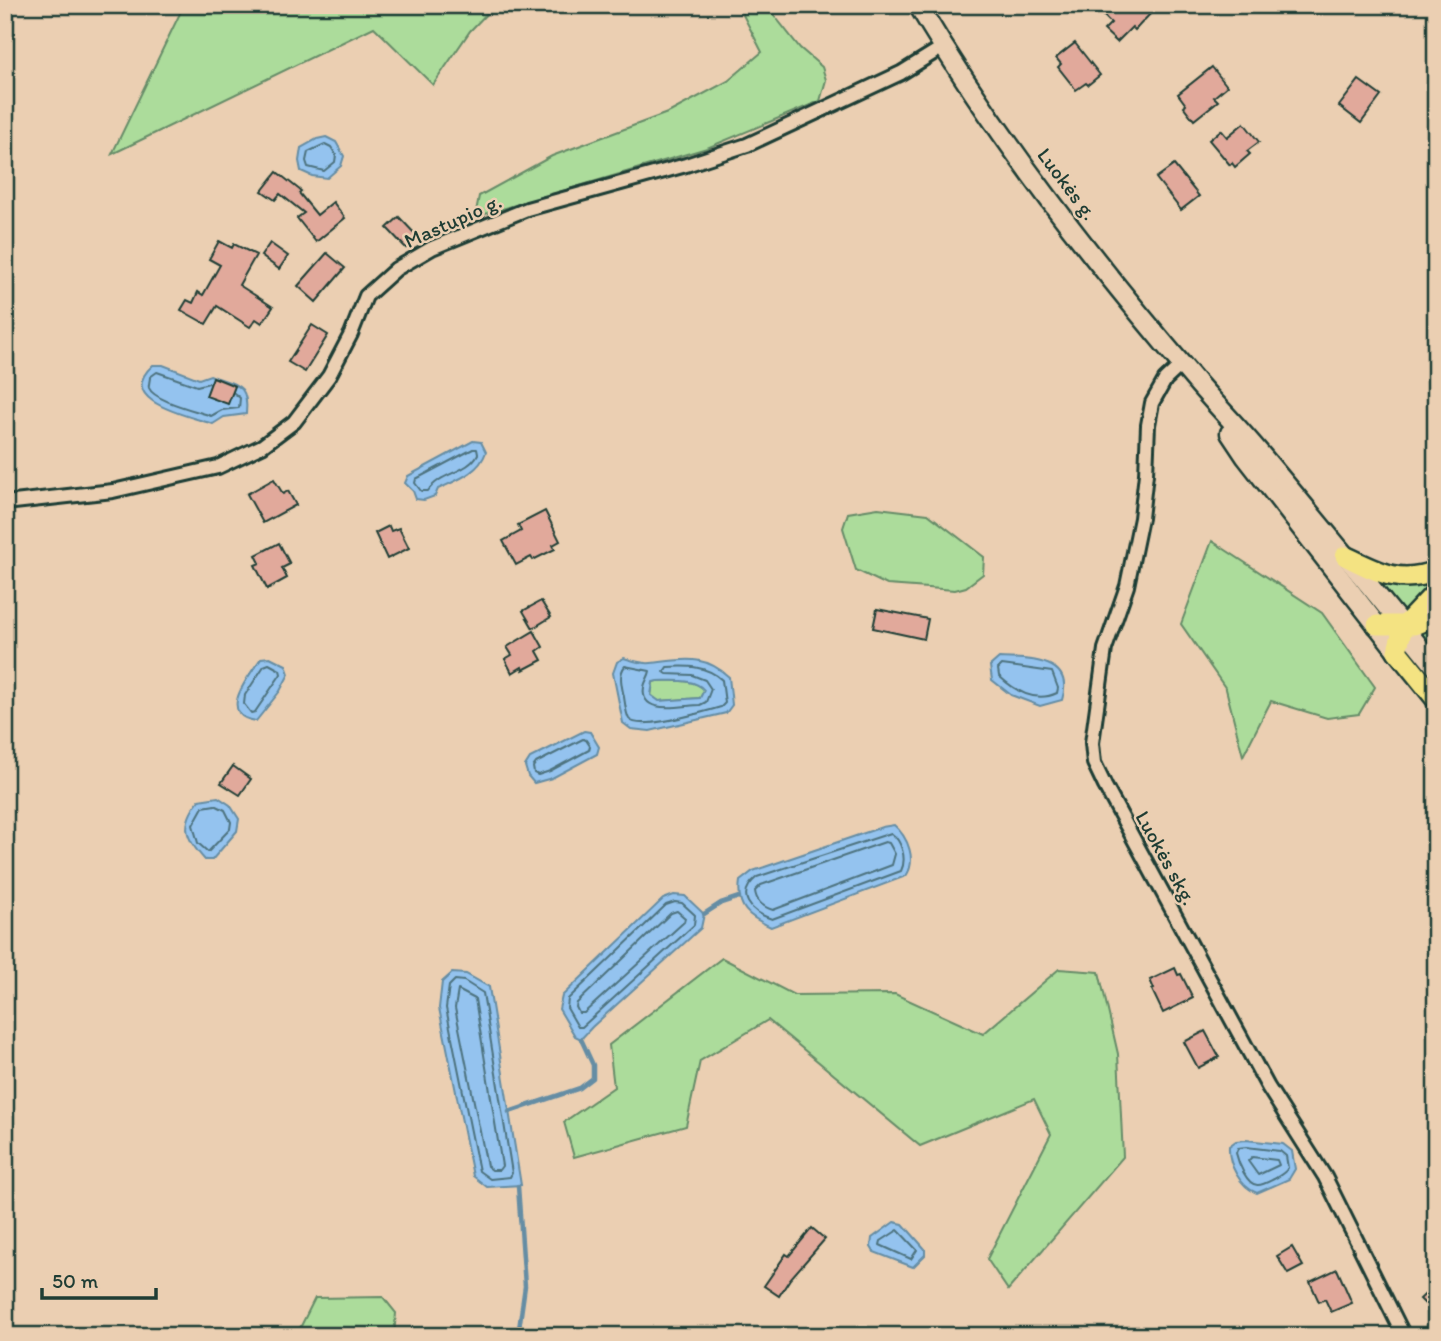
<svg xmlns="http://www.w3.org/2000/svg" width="1441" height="1341" viewBox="0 0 1441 1341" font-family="Itim,sans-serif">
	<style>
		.green { fill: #acdc9b; stroke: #668c68; stroke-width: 2 }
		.water { fill: #94c3ef; stroke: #658da4; stroke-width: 2; fill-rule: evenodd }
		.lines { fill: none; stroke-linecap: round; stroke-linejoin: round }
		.shore { stroke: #4e737f; stroke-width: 2 }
		.stream { stroke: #658da4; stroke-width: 4.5 }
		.building { fill: #e1a99b; stroke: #1f3d34; stroke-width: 2 }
		.minor-casing { stroke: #1f3d34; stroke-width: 18 }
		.secondary-casing { stroke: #1f3d34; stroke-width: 23 }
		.primary-casing { stroke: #1f3d34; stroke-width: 24 }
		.minor { stroke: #ebcfb2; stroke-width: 12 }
		.secondary { stroke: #ebcfb2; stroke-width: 18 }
		.primary { stroke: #f4e382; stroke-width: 19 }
		.labels { text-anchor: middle; stroke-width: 5; stroke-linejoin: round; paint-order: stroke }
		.street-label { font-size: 21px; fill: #1f3d34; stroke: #ebcfb2 }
	</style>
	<rect width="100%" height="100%" fill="#ebcfb2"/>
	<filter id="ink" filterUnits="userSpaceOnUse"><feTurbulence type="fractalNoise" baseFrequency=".0143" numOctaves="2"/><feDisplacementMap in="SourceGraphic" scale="14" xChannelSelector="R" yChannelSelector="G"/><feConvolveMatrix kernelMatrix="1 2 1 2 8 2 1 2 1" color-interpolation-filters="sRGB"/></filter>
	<g filter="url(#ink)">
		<g class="green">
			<path d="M184 5H495L470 31 433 85 374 27 112 154Z"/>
			<path d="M738 5H766L800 48 822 67 826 80 820 101 707 148 475 217 479 196 552 156 670 112 728 81 762 52Z"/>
			<path d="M878 508 928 514 984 557 983 574 966 587 955 590 887 585 856 570 843 528 848 513Z"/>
			<path d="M1212 541 1322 613 1375 687 1359 714 1327 718 1271 701 1243 756 1226 689 1181 624Z"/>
			<path d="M1375 579 1436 581 1403 615Z"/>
			<path d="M1436 627V653L1419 632Z"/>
			<path d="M657 681C672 681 695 678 705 690L700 698 659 701 651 696 653 682Z"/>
			<path d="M722 958 794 995 895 994 983 1034 1059 969 1099 972 1118 1054 1123 1157 1008 1290 987 1259 1051 1134 1034 1099 920 1146 768 1020 700 1061 686 1126 574 1157 564 1122 614 1087 609 1045Z"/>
			<path d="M383 1297 396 1313 394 1336H296L315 1298Z"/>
		</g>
		<g class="water">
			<path d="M326 137 336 142 344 156 341 166 327 178 312 176 301 171 299 161 301 148 317 139Z"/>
			<path d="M153 365H163L199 379 210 375C236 386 249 382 246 414L224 417 213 424C189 416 113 401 153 365Z"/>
			<path d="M473 441 481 442 486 452C479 473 457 480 438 489L435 496 424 500 416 499 413 491 405 483 408 476Z"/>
			<path d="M270 657 286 665 289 674 280 691 256 721C215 715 250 675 261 658Z"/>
			<path d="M624 658C633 661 642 664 651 663 683 660 703 653 729 677L732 705 726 713 650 731 631 729 623 723 613 673 617 662ZM657 681C672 681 695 678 704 690L700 698 659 701 651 695 653 682Z"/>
			<path d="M999 658C1029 659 1075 658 1062 700L1040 706 1011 695 992 680 990 666Z"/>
			<path d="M584 731 590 732 599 747 597 754 552 778 534 783 528 776 525 766 530 758Z"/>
			<path d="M218 797 230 805 239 819 237 831 212 860H205C185 838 180 825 199 800Z"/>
			<path d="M894 825C908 837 917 860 906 876L771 927C749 917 736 908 740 881L753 871 882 827Z"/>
			<path d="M674 895 685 896 704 914 701 928 592 1027 581 1039 575 1036 559 1009 562 996 663 899Z"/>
			<path d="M452 973 466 974 489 987 521 1185 487 1187 473 1176 439 1008 442 982Z"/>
			<path d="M1246 1140 1283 1144 1292 1151 1295 1169 1289 1179 1257 1193C1240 1187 1228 1164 1229 1146L1236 1141Z"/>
			<path d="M894 1222 903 1224 925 1249V1255L913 1267 874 1252 871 1247 872 1238Z"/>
		</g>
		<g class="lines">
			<g class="shore">
				<path d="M325 144 331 147 336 155 335 162 324 171 308 167 306 161 308 152Z"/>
				<path d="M209 383 197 386 157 372 150 377C150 381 148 385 149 388 154 401 198 411 211 416L222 410 239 408 240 398 234 393"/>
				<path d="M473 449H477L478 454C467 474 440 472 428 491H421L415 483 416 479Z"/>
				<path d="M269 664 280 670 281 674 255 712 251 713 244 704 245 695 264 666Z"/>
				<path d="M1002 665 1052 672 1058 688 1057 693C1036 703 1015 691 999 676L998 669Z"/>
				<path d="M625 666 650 671C649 677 645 681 644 687 639 717 683 705 700 705L706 702 711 689 705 680 692 675 667 674 664 672 667 667C687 666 706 665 722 680L725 703 721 707C706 711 639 732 629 719 626 714 625 703 624 697 622 687 618 674 625 666Z"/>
				<path d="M583 739 586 740 590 746 589 750 550 771 538 775 534 773 533 767 536 763Z"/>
				<path d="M215 805 225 810 231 822 230 829 208 852 198 843 193 825 203 807Z"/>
				<path d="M891 833C902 841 907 859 901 871L772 919C750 912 735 895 757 877Z"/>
				<path d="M885 842 889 843 895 854 892 865 773 910C763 907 756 901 755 891L761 885Z"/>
				<path d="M675 902 682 903 695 915 694 925 582 1027H578L567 1008 568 999 666 905Z"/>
				<path d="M677 911 685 918 684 922 584 1013H579L576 1007 577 1003 671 913Z"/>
				<path d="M455 980 464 981 483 993 512 1173 510 1177 490 1179 479 1171 446 1008 449 986Z"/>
				<path d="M458 990 475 999 502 1166 499 1170H492L487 1166 455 1008Z"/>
				<path d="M1246 1147 1280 1151 1286 1156 1288 1168C1284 1174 1280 1175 1274 1179 1270 1181 1263 1185 1258 1185 1247 1186 1238 1162 1236 1153L1238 1148Z"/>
				<path d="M1252 1157 1277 1160 1279 1165 1258 1175 1248 1161Z"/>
				<path d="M898 1230 917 1250 911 1259 880 1245 881 1241Z"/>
			</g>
			<g class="stream">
				<path d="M704 914 721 903 739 897"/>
				<path d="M509 1112 580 1088 593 1078V1065L581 1039"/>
				<path d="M518 1186 525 1286 518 1336"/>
			</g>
		</g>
		<g class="building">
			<path d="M1115 5H1146L1152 12 1135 30 1132 27 1117 42 1104 30 1111 23 1104 16Z"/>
			<path d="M1075 43 1100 75 1088 85 1086 83 1076 90 1058 67 1061 64 1056 58Z"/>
			<path d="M1212 67 1227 86 1214 97 1218 101 1194 120 1184 107 1186 105 1178 94Z"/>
			<path d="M1359 80 1381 96 1361 123 1339 106Z"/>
			<path d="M1244 123 1259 142 1247 151 1250 154 1235 167 1232 163 1230 165 1209 140 1221 130 1227 137Z"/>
			<path d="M1174 165 1199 196 1181 210 1156 178Z"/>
			<path d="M277 172 301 191 299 193 317 215 333 202 345 218 316 242 297 218 304 213 280 194 275 200 262 191Z"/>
			<path d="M399 217 418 237 406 248 387 228Z"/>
			<path d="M219 241 232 248 234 244 256 255 239 285 273 307 262 323 256 319 250 327 217 306 206 324 181 310 187 300 193 303 198 292 203 295 220 265 209 259Z"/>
			<path d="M270 243 288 256 279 269 261 256Z"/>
			<path d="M327 253 345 268 316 302 298 286Z"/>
			<path d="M312 325 328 335 305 372 288 362Z"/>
			<path d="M213 377 235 386 228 404 206 396Z"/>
			<path d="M274 479 283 494 288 491 296 505 263 523 247 494Z"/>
			<path d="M545 511 560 541 553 545 555 549 533 560 531 557 516 565 503 541 521 531 518 525Z"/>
			<path d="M389 526 391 531 399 528 409 548 387 559 375 533Z"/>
			<path d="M279 543 290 564 282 568 287 578 267 589 255 565 260 563 256 555Z"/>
			<path d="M541 601 551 617 533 628 523 611Z"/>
			<path d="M877 609 928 619 924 639 873 628Z"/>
			<path d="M534 631 543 647 537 651 542 660 523 670 522 667 512 673 505 659 512 655 507 647Z"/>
			<path d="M233 766 251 779 240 795 221 783Z"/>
			<path d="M1175 968 1178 975 1181 974 1193 998 1163 1013 1152 990 1154 989 1150 980Z"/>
			<path d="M1205 1031 1219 1057 1198 1068 1184 1042Z"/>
			<path d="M812 1228 825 1239 790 1279 779 1296 764 1286 786 1254 789 1256Z"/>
			<path d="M1292 1247 1303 1266 1288 1274 1277 1256Z"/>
			<path d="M1337 1269 1352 1303 1331 1312 1325 1299 1319 1302 1310 1282Z"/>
			<path d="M1436 1284V1315L1420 1299Z"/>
		</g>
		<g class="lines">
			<g class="minor-casing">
				<g id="minor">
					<path d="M1182 364 1165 380 1152 403 1148 425 1146 474 1141 518 1127 586 1105 649 1092 743 1094 763 1105 786 1268 1087 1325 1177 1404 1336"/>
					<path d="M5 503 113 491 218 467 262 446 294 422 329 376 351 334 366 296 396 269 432 248 527 209 686 165 747 145 901 73 943 47"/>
				</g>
			</g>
			<g class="secondary-casing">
				<g id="secondary">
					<path d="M918 5C997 138 1094 262 1194 379 1215 404 1237 426 1258 451 1318 522 1377 595 1436 667"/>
					<path d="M1230 433 1246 457 1397 651"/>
				</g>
			</g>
			<g class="primary-casing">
				<g id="primary">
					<path d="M1345 556C1378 572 1399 585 1436 571"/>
					<path d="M1436 592 1403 627 1397 651 1436 699"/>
					<path d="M1377 625H1414L1436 616"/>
				</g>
			</g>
			<use href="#minor" class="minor"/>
			<use href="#secondary" class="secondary"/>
			<use href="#primary" class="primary"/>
		</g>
	</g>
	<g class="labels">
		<g class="street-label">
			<text transform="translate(1067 184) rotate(53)" y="7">Luokės g.</text>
			<text transform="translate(453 221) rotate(-24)" y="7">Mastupio g.</text>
			<text transform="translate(1166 858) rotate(61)" y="7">Luokės skg.</text>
		</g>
	</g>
	<rect width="1441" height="1341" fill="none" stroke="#ebcfb2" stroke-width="28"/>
	<rect x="14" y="14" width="1413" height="1313" fill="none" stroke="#1f3d34" stroke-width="2.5" filter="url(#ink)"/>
	<path d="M42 1288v10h114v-10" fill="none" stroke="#1f3d34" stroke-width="3.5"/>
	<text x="52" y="1288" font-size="21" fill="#1f3d34" stroke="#ebcfb2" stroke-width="5" paint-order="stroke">50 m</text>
</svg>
